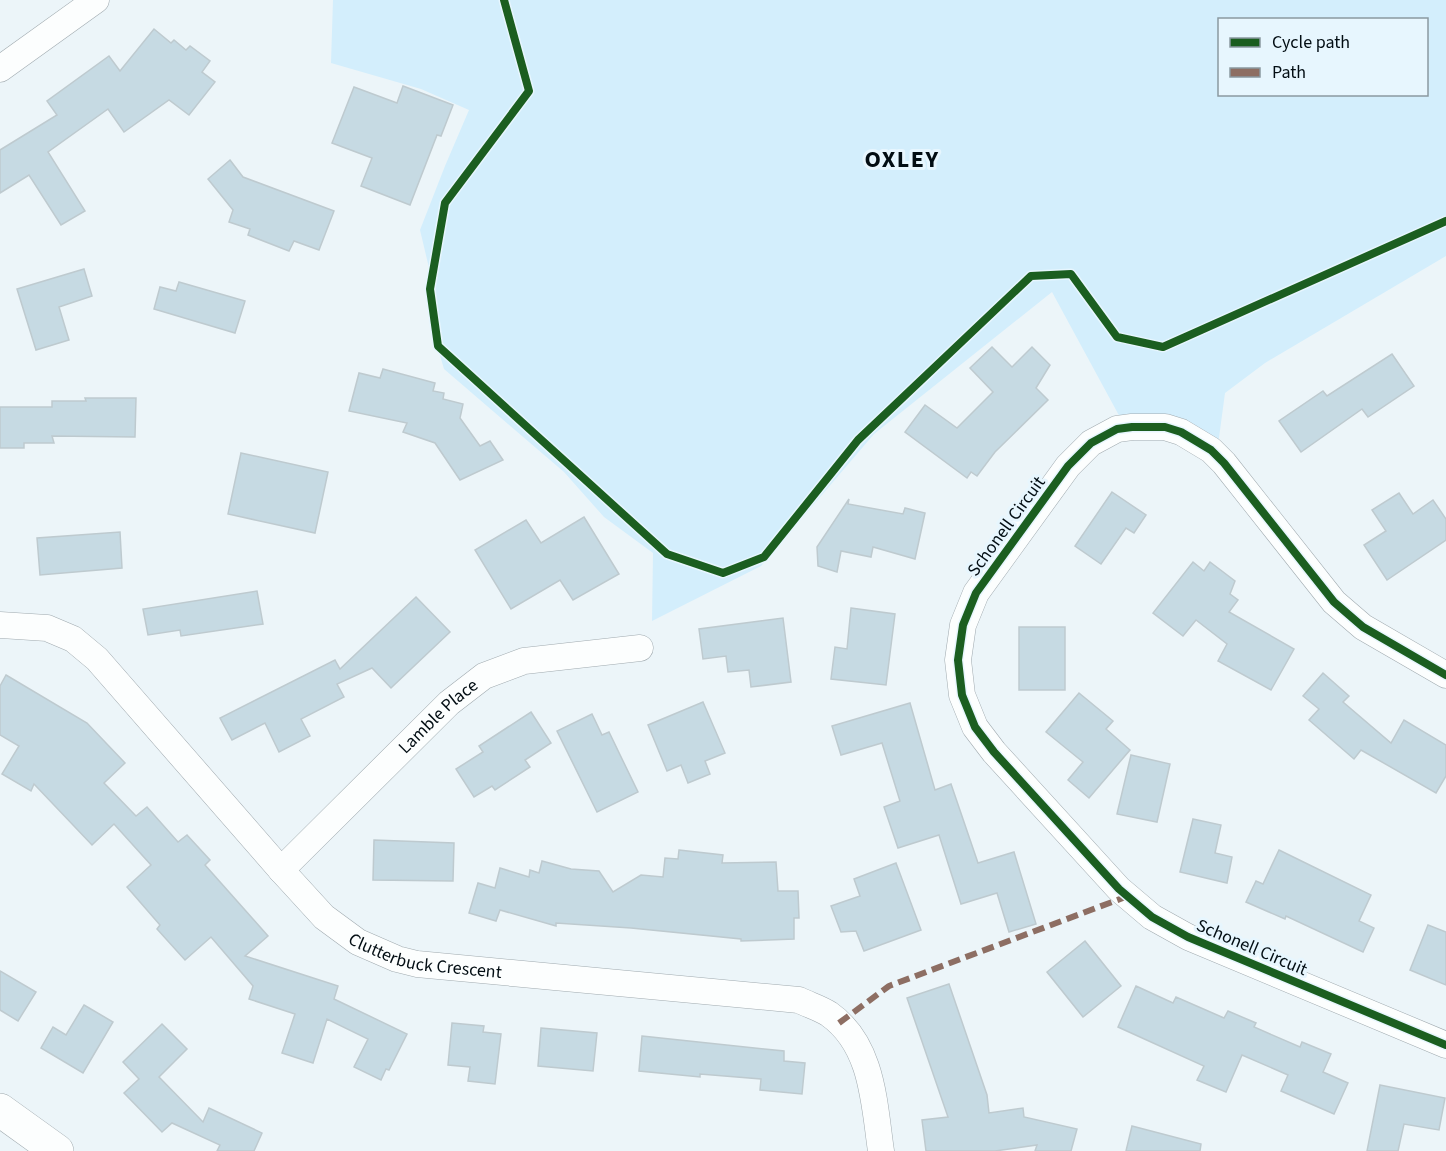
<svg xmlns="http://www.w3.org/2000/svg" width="1446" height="1151" viewBox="0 0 1446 1151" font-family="'Source Sans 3',sans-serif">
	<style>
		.green { fill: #d3eefc; fill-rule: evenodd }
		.building { fill: #c6dae3; stroke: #becacf; stroke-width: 1.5 }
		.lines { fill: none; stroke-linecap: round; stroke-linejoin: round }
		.street-casing { stroke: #a0aaaf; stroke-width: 27 }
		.secondary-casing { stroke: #a0aaaf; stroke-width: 34 }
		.street { stroke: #fcfefe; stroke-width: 26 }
		.secondary { stroke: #fcfefe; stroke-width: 33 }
		.quiet { stroke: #8d6e63; stroke-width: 6; stroke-dasharray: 12 6; stroke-linecap: butt }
		.cycleway-casing { stroke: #e7f6fe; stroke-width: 11 }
		.cycleway { stroke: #1b5e20; stroke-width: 8 }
		.labels { text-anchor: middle; stroke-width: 6; stroke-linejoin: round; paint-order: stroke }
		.street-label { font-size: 18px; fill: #020d13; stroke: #e7f6fe }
		.district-label { font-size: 24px; font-weight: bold; letter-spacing: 1.5px; fill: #020d13; stroke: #e7f6fe }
	</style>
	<rect width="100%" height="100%" fill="#ecf5f9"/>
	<path class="green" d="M333 0H1446V256L1265 363 1225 393 1218 445 1122 421 1052 292 874 434 761 566 652 621 653 553 604 517 564 472 444 369 431 325 430 272 420 230 445 166 469 110 421 89 331 63ZM1220 20H1426V94H1220Z"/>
	<g class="building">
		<path d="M154 29 171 43 174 40 186 50 190 46 210 61 202 72 215 82 189 115 169 100 124 132 108 109 48 152 85 211 61 225 29 175 0 193V150L57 115 47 101 109 56 120 71Z"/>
		<path d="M403 86 453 105 441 136 437 135 410 205 361 186 372 158 332 143 354 87 397 103Z"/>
		<path d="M230 160 243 177 334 211 319 250 294 241 289 251 248 235 250 229 229 222 233 210 208 179Z"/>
		<path d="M84 269 92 296 59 307 69 340 36 350 17 289Z"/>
		<path d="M179 282 245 301 235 333 154 309 160 287 176 291Z"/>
		<path d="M992 347 1012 367 1032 347 1050 365 1036 388 1048 400 995 452 977 476 971 472 967 478 905 432 925 405 957 428 993 392 970 368Z"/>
		<path d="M1392 354 1414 386 1368 417 1362 409 1301 452 1279 421 1323 391 1327 396Z"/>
		<path d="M383 369 435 383 433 391 444 393 443 399 463 404 460 418 480 446 490 441 503 460 460 480 435 443 403 432 407 423 349 411 359 373 380 378Z"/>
		<path d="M85 398H136L135 437 52 436 54 443H24V448H0V407H52V401H86Z"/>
		<path d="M241 453 328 472 315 533 228 514Z"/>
		<path d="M1112 492 1146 515 1134 533 1126 528 1101 564 1075 546Z"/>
		<path d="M1399 493 1413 514 1433 500 1446 519V540L1387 580 1364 545 1386 531 1372 510Z"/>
		<path d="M849 499 848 504 903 514 905 508 925 513 915 559 873 547 871 557 841 551 837 572 818 566 817 547Z"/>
		<path d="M584 517 619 574 573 600 560 580 511 609 475 550 526 520 541 543Z"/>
		<path d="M120 532 122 568 40 575 37 538Z"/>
		<path d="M1193 562 1204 571 1210 562 1235 581 1230 594 1238 600 1229 612 1294 649 1271 690 1218 661 1227 644 1196 620 1183 636 1153 613Z"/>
		<path d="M257 591 263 624 181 636 180 630 148 635 143 609Z"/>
		<path d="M416 597 450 632 391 688 372 668 337 684 344 697 301 719 310 736 279 752 265 723 232 740 220 718 335 660 340 669Z"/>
		<path d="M851 608 895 614 886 685 831 679 835 647 847 649Z"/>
		<path d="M783 618 791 682 751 687 749 670 728 672 726 656 703 659 699 629Z"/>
		<rect x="1019" y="627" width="46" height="63"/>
		<path d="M1323 673 1349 696 1343 702 1391 743 1404 720 1446 745V776L1436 793 1361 750 1354 759 1309 720 1319 709 1303 696Z"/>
		<path d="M6 675 87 723 125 763 104 783 136 816 147 807 178 842 187 835 210 860 205 865 268 936 245 956 338 986 334 999 407 1034 389 1070 386 1069 381 1080 354 1067 368 1039 327 1019 313 1063 282 1053 295 1014 249 999 253 986 211 937 185 960 157 929 160 925 127 887 151 865 114 824 92 845 34 784 31 791 2 774 19 746 0 735V686Z"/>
		<path d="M1079 693 1113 721 1106 729 1130 750 1089 798 1068 780 1083 762 1046 732Z"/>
		<path d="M703 702 725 753 705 761 710 774 688 783 681 765 667 771 648 725Z"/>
		<path d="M910 703 935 790 951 784 978 863 1014 852 1036 924 1009 932 997 893 961 904 939 835 898 848 884 807 900 801 882 743 841 755 832 726Z"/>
		<path d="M531 712 551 743 525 760 530 767 495 790 492 786 474 797 456 769 483 752 479 746Z"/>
		<path d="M592 714 602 735 609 732 638 792 597 812 557 731Z"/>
		<path d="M1131 755 1170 764 1157 822 1117 814Z"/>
		<path d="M1193 819 1221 825 1215 853 1232 857 1227 883 1180 872Z"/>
		<path d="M374 840 454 843 453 881 373 880Z"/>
		<path d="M679 850 723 855 722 863 776 862 778 891H798L799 918H794V939L741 941V939L631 928 556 923V926L500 910 496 921 469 913 478 883 495 888 500 868 529 877 530 870 539 873 542 861 571 869 599 871 613 892 641 875 663 877 665 858 678 859Z"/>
		<path d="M1279 850 1371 895 1359 921 1374 928 1363 952 1286 916 1285 919 1246 902 1256 881 1263 884Z"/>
		<path d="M896 863 921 930 864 951 856 931 841 932 831 906 860 896 854 879Z"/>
		<path d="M1428 925 1446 932V985L1410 970Z"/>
		<path d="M1085 941 1121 986 1083 1017 1047 972Z"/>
		<path d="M0 971 36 992 18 1021 0 1010Z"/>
		<path d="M949 984 987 1095 989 1113 1023 1108 1024 1117 1077 1129 1071 1151H1035L1037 1145 995 1151H926L922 1120 948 1117 907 998Z"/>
		<path d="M1136 986 1173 1003 1176 997 1224 1018 1228 1011 1256 1023 1254 1027 1300 1047 1302 1042 1331 1054 1323 1072 1348 1083 1334 1114 1281 1091 1288 1075 1242 1055 1226 1092 1197 1080 1204 1066 1118 1027Z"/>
		<path d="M84 1005 113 1022 83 1073 41 1048 53 1027 66 1035Z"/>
		<path d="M452 1023 484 1026 483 1032 501 1034 495 1084 468 1081 470 1067 448 1065Z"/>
		<path d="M162 1024 187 1049 159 1077 203 1122 209 1108 262 1133 254 1151H217L220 1145 172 1123 162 1132 124 1093 139 1079 123 1062Z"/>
		<path d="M541 1028 597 1033 593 1071 538 1066Z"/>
		<path d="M642 1036 784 1051V1061L805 1063 802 1094 760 1090 761 1079 700 1074V1077L639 1071Z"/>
		<path d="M1380 1085 1445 1098 1439 1130 1404 1124 1398 1151H1367Z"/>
		<path d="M1132 1126 1201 1144 1200 1151H1126Z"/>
	</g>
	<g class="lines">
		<g class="street-casing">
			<g id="street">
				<path d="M0 69 96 0"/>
				<path id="s1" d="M0 625 47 628 73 639 97 659 281 870 324 917 358 942 397 959 417 964 799 1000C809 1005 820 1008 829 1014 873 1045 874 1103 881 1151"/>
				<path d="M1446 675 1363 627 1334 602 1224 463 1211 450 1181 432 1165 427H1132L1117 429 1091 443 1068 466 976 593 963 625 958 660 962 695 975 727 994 752 1119 889 1152 917 1188 937 1446 1045"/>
				<path id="s2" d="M281 870 449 703 484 676 524 661 640 648"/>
			</g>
		</g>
		<g class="secondary-casing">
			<path id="secondary" d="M0 1110 57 1151"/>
		</g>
		<use href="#street" class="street"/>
		<use href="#secondary" class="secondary"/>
		<path class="quiet" d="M839 1023 889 986 1128 896"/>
		<g class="cycleway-casing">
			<g id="cycleway">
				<path d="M504 0 529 91 445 203 430 289 438 346 667 554 723 573 764 557 858 440 1031 276 1071 274 1117 337 1163 347 1446 221"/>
				<path d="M1446 675 1363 627 1334 602 1224 463 1211 450 1181 432 1165 427H1132L1117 429 1091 443 1068 466 976 593 963 625 958 660 962 695 975 727 994 752 1119 889 1152 917 1188 937 1446 1045"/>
			</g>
		</g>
		<use href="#cycleway" class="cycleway"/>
	</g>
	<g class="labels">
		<g class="street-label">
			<text transform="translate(1006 526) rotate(-54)" y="6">Schonell Circuit</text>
			<text dy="6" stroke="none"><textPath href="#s2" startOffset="220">Lamble Place</textPath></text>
			<text transform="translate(1252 947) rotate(23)" y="6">Schonell Circuit</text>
			<text dy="6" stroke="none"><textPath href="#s1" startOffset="562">Clutterbuck Crescent</textPath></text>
		</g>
		<g class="district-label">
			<text x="902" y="167">OXLEY</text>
		</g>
	</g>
	<rect x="1218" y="18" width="210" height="78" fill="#e7f6fe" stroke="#8b99a0" stroke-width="1.5"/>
	<rect x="1230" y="38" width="30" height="9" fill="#1b5e20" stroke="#8b99a0" stroke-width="1.5"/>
	<text x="1272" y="48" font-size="18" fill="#020d13">Cycle path</text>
	<rect x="1230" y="68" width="30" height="9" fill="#8d6e63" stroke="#8b99a0" stroke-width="1.5"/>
	<text x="1272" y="78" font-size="18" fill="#020d13">Path</text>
</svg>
